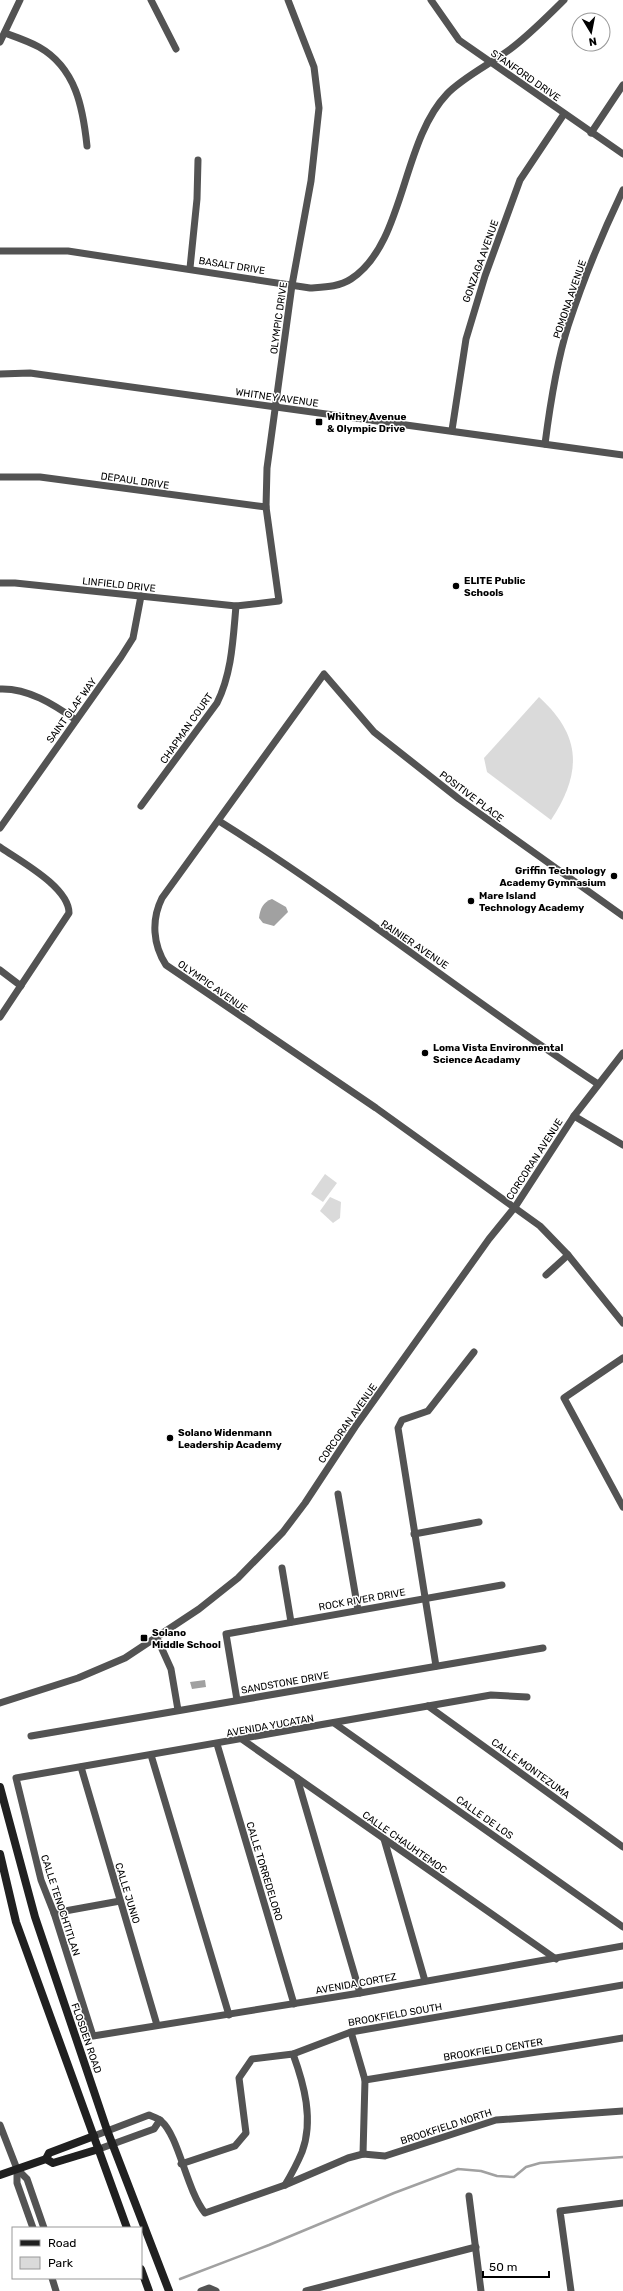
<svg xmlns="http://www.w3.org/2000/svg" width="623" height="2291" viewBox="0 0 623 2291" font-family="Rubik,sans-serif">
	<style>
		.green { fill: #dadada }
		.water { fill: #a1a1a1 }
		.lines { fill: none; stroke-linecap: round; stroke-linejoin: round }
		.stream { stroke: #a1a1a1; stroke-width: 2.5 }
		.street { stroke: #535353; stroke-width: 7 }
		.secondary { stroke: #202020; stroke-width: 8 }
		.poi-dot { fill: #000; stroke: #fff; stroke-width: 1.5 }
		.labels { text-anchor: middle; stroke-width: 3; stroke-linejoin: round; paint-order: stroke }
		.street-label { font-size: 10px; fill: #000; stroke: #fff }
		.poi-label { font-size: 10px; font-weight: bold; fill: #000; stroke: #fff; text-anchor: start }
	</style>
	<rect width="100%" height="100%" fill="#fff"/>
	<g class="green">
		<path d="M539 697C582 736 582 773 551 820L487 772 484 758Z"/>
		<path d="M325 1174 337 1183 323 1202 311 1194Z"/>
		<path d="M330 1197 341 1202 340 1218 333 1223 320 1211Z"/>
	</g>
	<g class="water">
		<path d="M272 899 286 907 288 912 274 926 263 923 259 918C260 909 263 902 272 899Z"/>
		<path d="M205 1680 206 1687 192 1689 190 1682Z"/>
	</g>
	<g class="lines">
		<path class="stream" d="M180 2279 269 2245 394 2193 458 2169 481 2171 497 2176 514 2177 526 2167 540 2163 623 2157"/>
		<g class="street">
			<path d="M151 0 176 49"/>
			<path d="M431 0 459 40 623 154"/>
			<path d="M5 33C16 37 28 41 39 47 76 68 83 108 87 146"/>
			<path d="M0 42 20 0"/>
			<path d="M591 133 623 85"/>
			<path d="M0 251H68L310 288C324 287 339 287 351 279 405 244 401 142 447 94 463 77 494 62 513 47 531 33 548 16 564 0"/>
			<path d="M190 268 197 199 198 160"/>
			<path d="M0 374 30 373 623 455"/>
			<path d="M452 430 466 339 485 276 520 180 564 114"/>
			<path d="M545 444C550 405 556 364 568 326 583 280 602 234 623 190"/>
			<path d="M0 477H40L266 507"/>
			<path d="M0 583H15L236 606 279 601 266 507 267 468 292 285 311 181 319 108 314 67 288 0"/>
			<path d="M0 689C28 688 53 704 76 720"/>
			<path d="M141 806 217 703C232 673 233 639 236 606"/>
			<path d="M219 821C350 903 470 1000 598 1084"/>
			<path d="M0 828 121 657 133 638 141 596"/>
			<path d="M0 847C20 861 69 887 69 913L0 1017"/>
			<path d="M623 916 459 799 374 732 324 674 162 898C151 920 153 945 166 965L376 1108 540 1226 568 1255 623 1323"/>
			<path d="M0 970 21 986"/>
			<path d="M574 1116 623 1145"/>
			<path d="M546 1275 568 1255"/>
			<path d="M623 1358 564 1398 623 1507"/>
			<path d="M338 1494 358 1610"/>
			<path d="M414 1534 479 1522"/>
			<path d="M282 1568 291 1622"/>
			<path d="M157 1638 171 1669 178 1710"/>
			<path d="M436 1666 398 1428 402 1420 428 1411 474 1352"/>
			<path d="M527 1697 491 1695 16 1778 41 1880 54 1913 93 2036 360 1993 623 1946"/>
			<path d="M237 1700 226 1634 502 1585"/>
			<path d="M0 1703 78 1678 125 1658 199 1609 238 1578 283 1532 305 1503 355 1427 489 1239 515 1207 574 1116 623 1053"/>
			<path d="M428 1706 623 1847"/>
			<path d="M334 1723 623 1927"/>
			<path d="M31 1736 543 1648"/>
			<path d="M243 1740 556 1959"/>
			<path d="M217 1744 294 2004"/>
			<path d="M151 1755 229 2015"/>
			<path d="M81 1767 157 2025"/>
			<path d="M297 1778 360 1993"/>
			<path d="M384 1839 425 1981"/>
			<path d="M54 1913 120 1901"/>
			<path d="M351 2032 365 2080 363 2154"/>
			<path d="M365 2080 623 2038"/>
			<path d="M0 2125 17 2169V2183L33 2228"/>
			<path d="M94 2136 149 2115C153 2117 158 2118 161 2121 179 2136 186 2189 205 2213L285 2185 348 2158 363 2154 385 2156 496 2120 623 2111"/>
			<path d="M99 2149 154 2129 160 2120"/>
			<path d="M181 2164 235 2146 246 2133 239 2078 252 2059 293 2054 351 2032 623 1985"/>
			<path d="M17 2169 27 2179 44 2228"/>
			<path d="M285 2185C291 2175 297 2164 302 2152 314 2120 304 2084 293 2054"/>
			<path d="M469 2196 481 2291"/>
			<path d="M52 2278 56 2291"/>
			<path d="M201 2291 209 2288 216 2291"/>
			<path d="M306 2291 476 2247"/>
			<path d="M571 2291 560 2211 623 2203"/>
		</g>
		<g class="secondary">
			<path d="M0 1787 35 1917 107 2130 169 2291"/>
			<path d="M0 1854 16 1922 127 2228"/>
			<path d="M46 2159 49 2153 94 2136"/>
			<path d="M0 2175 46 2159 53 2163 99 2149"/>
			<path d="M141 2269 149 2291"/>
		</g>
	</g>
	<g class="poi-dot">
		<rect x="315" y="418" width="8" height="8" rx="2"/>
		<circle cx="456" cy="586" r="4"/>
		<circle cx="614" cy="876" r="4"/>
		<circle cx="471" cy="901" r="4"/>
		<circle cx="425" cy="1053" r="4"/>
		<circle cx="170" cy="1438" r="4"/>
		<rect x="140" y="1634" width="8" height="8" rx="2"/>
	</g>
	<g class="labels">
		<g class="street-label">
			<text transform="translate(526 75) rotate(35)" y="4">STANFORD DRIVE</text>
			<text transform="translate(480 261) rotate(-70)" y="4">GONZAGA AVENUE</text>
			<text transform="translate(232 265) rotate(9)" y="4">BASALT DRIVE</text>
			<text transform="translate(569 299) rotate(-71)" y="4">POMONA AVENUE</text>
			<text transform="translate(278 318) rotate(-82)" y="4">OLYMPIC DRIVE</text>
			<text transform="translate(277 397) rotate(8)" y="4">WHITNEY AVENUE</text>
			<text transform="translate(135 480) rotate(8)" y="4">DEPAUL DRIVE</text>
			<text transform="translate(119 584) rotate(6)" y="4">LINFIELD DRIVE</text>
			<text transform="translate(71 710) rotate(-54)" y="4">SAINT OLAF WAY</text>
			<text transform="translate(186 728) rotate(-55)" y="4">CHAPMAN COURT</text>
			<text transform="translate(472 796) rotate(37)" y="4">POSITIVE PLACE</text>
			<text transform="translate(415 944) rotate(34)" y="4">RAINIER AVENUE</text>
			<text transform="translate(213 986) rotate(35)" y="4">OLYMPIC AVENUE</text>
			<text transform="translate(534 1159) rotate(-57)" y="4">CORCORAN AVENUE</text>
			<text transform="translate(347 1423) rotate(-55)" y="4">CORCORAN AVENUE</text>
			<text transform="translate(362 1599) rotate(-10)" y="4">ROCK RIVER DRIVE</text>
			<text transform="translate(285 1682) rotate(-10)" y="4">SANDSTONE DRIVE</text>
			<text transform="translate(270 1725) rotate(-10)" y="4">AVENIDA YUCATAN</text>
			<text transform="translate(531 1768) rotate(36)" y="4">CALLE MONTEZUMA</text>
			<text transform="translate(485 1817) rotate(35)" y="4">CALLE DE LOS</text>
			<text transform="translate(405 1842) rotate(35)" y="4">CALLE CHAUHTEMOC</text>
			<text transform="translate(265 1871) rotate(73)" y="4">CALLE TORREDELORO</text>
			<text transform="translate(128 1893) rotate(73)" y="4">CALLE JUNIO</text>
			<text transform="translate(61 1905) rotate(72)" y="4">CALLE TENOCHTITLAN</text>
			<text transform="translate(356 1983) rotate(-10)" y="4">AVENIDA CORTEZ</text>
			<text transform="translate(395 2014) rotate(-10)" y="4">BROOKFIELD SOUTH</text>
			<text transform="translate(87 2038) rotate(71)" y="4">FLOSDEN ROAD</text>
			<text transform="translate(493 2049) rotate(-9)" y="4">BROOKFIELD CENTER</text>
			<text transform="translate(446 2126) rotate(-18)" y="4">BROOKFIELD NORTH</text>
		</g>
		<g class="poi-label">
			<text x="327" y="420">Whitney Avenue<tspan x="327" dy="12">&amp; Olympic Drive</tspan></text>
			<text x="464" y="584">ELITE Public<tspan x="464" dy="12">Schools</tspan></text>
			<text x="606" y="874" text-anchor="end">Griffin Technology<tspan x="606" dy="12">Academy Gymnasium</tspan></text>
			<text x="479" y="899">Mare Island<tspan x="479" dy="12">Technology Academy</tspan></text>
			<text x="433" y="1051">Loma Vista Environmental<tspan x="433" dy="12">Science Acadamy</tspan></text>
			<text x="178" y="1436">Solano Widenmann<tspan x="178" dy="12">Leadership Academy</tspan></text>
			<text x="152" y="1636">Solano<tspan x="152" dy="12">Middle School</tspan></text>
		</g>
	</g>
	<rect x="12" y="2227" width="130" height="52" fill="#ffffff" stroke="#999999"/>
	<rect x="20" y="2240" width="20" height="6" fill="#202020" stroke="#999999"/>
	<text x="48" y="2247" font-size="12" fill="#000000">Road</text>
	<rect x="20" y="2257" width="20" height="12" fill="#dadada" stroke="#999999"/>
	<text x="48" y="2267" font-size="12" fill="#000000">Park</text>
	<g transform="translate(591 32) rotate(170)"><circle r="19" fill="#ffffff" stroke="#999999"/>
	<path d="M0-3L7 15L0 10L-7 15Z" fill="#000000"/>
	<text y="-6" font-size="11" font-weight="bold" text-anchor="middle" fill="#000000">N</text>
	</g>
	<path d="M483 2271v6h66v-6" fill="none" stroke="#000000" stroke-width="2"/>
	<text x="489" y="2271" font-size="12" fill="#000000" stroke="#ffffff" stroke-width="3" paint-order="stroke">50 m</text>
</svg>
